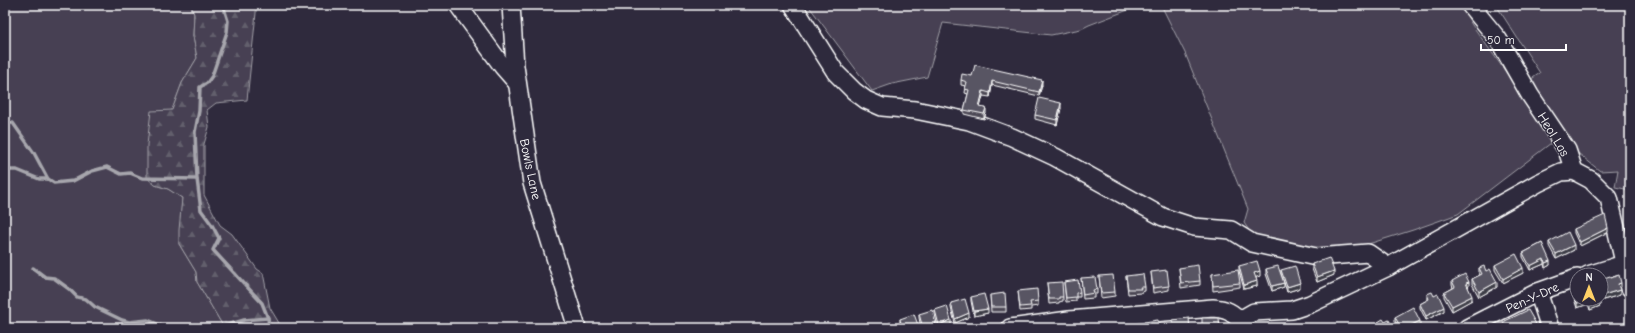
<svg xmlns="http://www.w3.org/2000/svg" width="1635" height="333" viewBox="0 0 1635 333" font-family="'Comic Neue',sans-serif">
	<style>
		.green { fill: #464152; stroke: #a2a0a8 }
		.forest { fill: url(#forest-firs); stroke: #a2a0a8 }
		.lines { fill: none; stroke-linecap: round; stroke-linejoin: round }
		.stream { stroke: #a7a6ad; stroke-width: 3.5 }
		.minor-casing { stroke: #fff; stroke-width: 20 }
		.minor { stroke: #2f2a3d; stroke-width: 17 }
		.wall { fill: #4d4956; stroke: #fff }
		.shaded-wall { fill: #3e3c46; stroke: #fff }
		.building { fill: #595564; stroke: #fff }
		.labels { text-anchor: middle; stroke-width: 3; stroke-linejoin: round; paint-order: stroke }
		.street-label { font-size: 13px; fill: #fff; stroke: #2f2a3d }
	</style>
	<defs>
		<pattern id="forest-firs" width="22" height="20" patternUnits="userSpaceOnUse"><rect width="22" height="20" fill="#464152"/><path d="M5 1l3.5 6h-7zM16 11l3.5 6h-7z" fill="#625e6c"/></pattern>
	</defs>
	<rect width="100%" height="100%" fill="#2f2a3d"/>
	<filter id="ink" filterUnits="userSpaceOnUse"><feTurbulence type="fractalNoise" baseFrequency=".025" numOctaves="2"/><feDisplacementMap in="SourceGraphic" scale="8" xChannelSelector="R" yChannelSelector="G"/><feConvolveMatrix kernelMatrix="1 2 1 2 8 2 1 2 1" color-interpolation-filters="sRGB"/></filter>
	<g filter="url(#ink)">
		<g class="green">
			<path d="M5 5H191L194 14 193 36 197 58 182 83 172 110 155 185 168 189 182 198 179 244 196 272 197 282 223 326 244 320 268 318 269 328H5Z"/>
			<path d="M808 5H1141L1089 25 1081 29 1051 35 943 23 927 77 892 84 872 91Z"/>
			<path d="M1161 5H1461L1472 25 1555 140 1458 214 1413 230 1362 246 1320 253 1255 239 1244 223 1248 209 1185 53Z"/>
			<path d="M1496 5H1630V190L1615 187 1618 170 1600 171 1573 149 1530 80 1540 73Z"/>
		</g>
		<path class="forest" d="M191 5H256V13L247 100 216 103 207 110 209 127 204 144V195L220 225 232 234 257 269 263 273 270 308 282 328H269L268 318 244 320 223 326 197 282 196 272 179 244V230L182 198 168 189 155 185 147 178V145L151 111 172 110 182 83 197 58 193 36 194 14Z"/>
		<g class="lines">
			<g class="stream">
				<path d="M223 5 228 21 227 32 212 76 207 83 200 87 199 111 195 132 197 179 201 210 212 225 219 238 213 250 262 303 268 318 269 328"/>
				<path d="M5 123H13L34 153 48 179"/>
				<path d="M5 170H17L39 179H48L54 183 73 181 92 171 107 167 121 174 130 173 142 178 197 179"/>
				<path d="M33 268 45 277 54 278 69 289 77 297 86 299 95 307 122 320 129 322 148 320 167 328"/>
				<path d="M218 328 244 320 268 318"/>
			</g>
			<g class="minor-casing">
				<g id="minor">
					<path d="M458 5 503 67 517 83"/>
					<path d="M511 5 515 66 532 183 577 328"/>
					<path d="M793 5 836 73 854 91 866 100 882 107 915 110 969 121 1012 137 1055 157 1163 217 1194 227 1231 230 1252 243 1316 257 1368 253 1388 267"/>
					<path d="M1470 5 1498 39 1530 95 1567 150 1574 171 1591 180 1609 198 1630 288"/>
					<path d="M1588 275 1624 264"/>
					<path d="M1538 292 1550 328"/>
					<path d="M1010 328 1069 320 1213 308C1226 309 1233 312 1241 322L1247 316 1254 312 1292 310 1310 304 1388 267 1538 183 1561 172 1574 171"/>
					<path d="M1467 328 1538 292 1577 278"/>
				</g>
			</g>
			<use href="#minor" class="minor"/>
		</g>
		<g class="wall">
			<path d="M972 76 1042 85 1039 96 992 85 990 97 983 96 980 107 986 113 984 119 964 114V110L968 94 965 93 966 86 961 85V80Z"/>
			<path d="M1061 108 1057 125 1035 119V115Z"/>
			<path d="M1574 229 1608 232 1580 246 1574 233Z"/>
			<path d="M1549 242 1574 250 1556 259 1549 246Z"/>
			<path d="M1542 243 1550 265 1545 268 1544 264 1530 270 1523 257V253Z"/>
			<path d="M1312 264 1334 275 1317 282 1312 269Z"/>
			<path d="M1495 265 1523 273 1503 283 1495 270Z"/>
			<path d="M1239 266 1260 276 1256 277 1257 286 1244 289 1239 271Z"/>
			<path d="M1179 268 1200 281V285L1181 288Z"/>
			<path d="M1479 268 1486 271 1497 287 1479 297 1472 284V279L1480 275 1479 273Z"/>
			<path d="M1266 269 1284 287 1272 291 1266 274Z"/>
			<path d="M1281 270 1300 288 1287 292 1281 274Z"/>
			<path d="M1151 272 1169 286V290L1153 293Z"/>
			<path d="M1212 274 1240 283V287L1213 291Z"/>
			<path d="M1099 276 1115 292V296L1101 298Z"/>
			<path d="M1126 276 1145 287V291L1141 292V293L1128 294Z"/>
			<path d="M1081 278 1097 289V294H1094V298L1083 299Z"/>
			<path d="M1611 278 1621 287 1619 288 1620 295 1603 300 1601 293V279Z"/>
			<path d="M1452 281 1469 286 1468 287 1472 300 1452 311 1444 297V293L1453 288 1452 285Z"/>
			<path d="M1064 282 1080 292V297H1076V301L1066 302Z"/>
			<path d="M1047 283 1063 297V301L1059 302V303L1049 304Z"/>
			<path d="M1572 288 1599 299 1600 306 1590 310 1588 304 1577 308 1572 293Z"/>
			<path d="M1018 291 1038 301V306L1031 307V310L1020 311Z"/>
			<path d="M1427 294 1434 296 1444 311 1426 320 1420 308V304L1427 300Z"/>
			<path d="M990 295 1006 307V312H991Z"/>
			<path d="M971 297 988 313 974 316 971 301Z"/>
			<path d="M951 303 969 317 955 323 951 308Z"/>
			<path d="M935 310 951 325 943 328H938L935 314Z"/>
			<path d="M919 314 936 328H921L919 318Z"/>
			<path d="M1395 317 1420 325 1414 328H1399L1395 321Z"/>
			<path d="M900 319 918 328H901L900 324Z"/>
		</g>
		<g class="shaded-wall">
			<path d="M1042 80V85L1039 96V92Z"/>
			<path d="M992 81V85L990 97V93Z"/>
			<path d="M983 91V96L979 111V107Z"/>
			<path d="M1061 103V108L1057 125V120Z"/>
			<path d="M986 108V113L984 119V114Z"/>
			<path d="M1608 228V232L1580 246V242Z"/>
			<path d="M1574 245V250L1556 259V254Z"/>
			<path d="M1544 259V264L1530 270V266Z"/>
			<path d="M1550 261V265L1545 268V263Z"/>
			<path d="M1523 268V273L1503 283V279Z"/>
			<path d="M1260 271V276L1254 278V273Z"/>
			<path d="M1334 271V275L1317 282V277Z"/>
			<path d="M1257 281V286L1244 289V285Z"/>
			<path d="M1469 282V286L1466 288V283Z"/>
			<path d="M1497 282V287L1479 297V292Z"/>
			<path d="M1284 283V287L1272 291V286Z"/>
			<path d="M1300 283V288L1287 292V287Z"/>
			<path d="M1621 283V287L1618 288V284Z"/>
			<path d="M1620 290V295L1603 300V295Z"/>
			<path d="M1472 296V300L1452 311V306Z"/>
			<path d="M1588 300V304L1577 308V303Z"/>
			<path d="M1600 302V306L1590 310V305Z"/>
			<path d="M1444 307V311L1426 320V316Z"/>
			<path d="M988 309V313L974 316V311Z"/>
			<path d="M969 313V317L955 323V319Z"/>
			<path d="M951 320V325L943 328H939V325Z"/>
			<path d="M1420 321V325L1414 328H1405Z"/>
			<path d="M1536 324V328H1528Z"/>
			<path d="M933 325H936V328H932Z"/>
		</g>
		<g class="building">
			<path d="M975 65 1042 80 1039 92 992 81 990 93 983 91 979 107 986 108 984 114 964 110 969 90 965 89 967 82 961 80 962 74 972 76Z"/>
			<path d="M1039 98 1061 103 1057 120 1035 115Z"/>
			<path d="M1605 215 1608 228 1580 242 1574 229Z"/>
			<path d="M1568 232 1574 245 1556 254 1549 242Z"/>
			<path d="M1542 243 1550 261 1545 263 1544 259 1530 266 1523 253Z"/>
			<path d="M1516 254 1523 268 1503 279 1495 265Z"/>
			<path d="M1329 258 1334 271 1317 277 1312 264Z"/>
			<path d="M1257 261 1260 271 1254 273 1257 281 1244 285 1239 266Z"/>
			<path d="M1198 265 1200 281 1181 283 1179 268Z"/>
			<path d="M1278 266 1284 283 1272 286 1266 269Z"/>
			<path d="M1295 266 1300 283 1287 287 1281 270Z"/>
			<path d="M1484 266 1486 271 1490 269 1497 282 1479 292 1472 279 1482 274 1479 268Z"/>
			<path d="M1167 270 1169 286 1153 288 1151 272Z"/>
			<path d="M1238 270 1240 283 1213 286 1212 274Z"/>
			<path d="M1143 274 1145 287H1140L1141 289H1128L1126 276Z"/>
			<path d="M1465 274 1469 282 1466 283 1472 296 1452 306 1444 293 1455 287 1452 281Z"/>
			<path d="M1113 275 1115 292 1101 293 1099 276Z"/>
			<path d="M1619 275 1621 283 1618 284 1620 290 1603 295 1601 288V279L1610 276 1611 278Z"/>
			<path d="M1095 277 1097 289 1093 290 1094 293 1083 295 1081 278Z"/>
			<path d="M1078 280 1080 292 1076 293V297L1066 298 1064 282Z"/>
			<path d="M1062 282 1063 297H1059V299H1049L1047 283Z"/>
			<path d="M1577 286V299H1599L1600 302 1590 305 1588 300 1577 303 1572 288Z"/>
			<path d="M1037 289 1038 301 1030 302 1031 306 1020 307 1018 291Z"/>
			<path d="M1432 292 1434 296 1438 294 1444 307 1426 316 1420 304 1429 299 1427 294Z"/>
			<path d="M1005 293 1006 307H991L990 295Z"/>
			<path d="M984 294 988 309 974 311 971 297Z"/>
			<path d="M965 299 969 313 955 319 951 303Z"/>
			<path d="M947 306 951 320 939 325 935 310Z"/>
			<path d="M1413 307 1420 321 1405 328H1401L1395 317Z"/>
			<path d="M932 310 936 325H933V327L932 328H927V327L923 328 919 314Z"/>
			<path d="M1528 310 1536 324 1528 328H1495L1503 325 1505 321Z"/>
			<path d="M914 314 918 325 914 327 915 328H902L900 319Z"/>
			<path d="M1189 318 1190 328H1173L1172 320Z"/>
			<path d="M1202 318H1219L1220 328H1202Z"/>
			<path d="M1383 319 1385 322 1389 320 1393 328H1373L1380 325 1378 322Z"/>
			<path d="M1158 320 1159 328H1144V322Z"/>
			<path d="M892 322 894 328H880V327Z"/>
			<path d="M1136 324V328H1121L1120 325Z"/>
		</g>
	</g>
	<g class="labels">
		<g class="street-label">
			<text transform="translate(1554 134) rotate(59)" y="5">Heol Las</text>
			<text transform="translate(531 169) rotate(78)" y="5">Bowls Lane</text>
			<text transform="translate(1532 297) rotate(-24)" y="5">Pen-Y-Dre</text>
		</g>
	</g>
	<rect width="1635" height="333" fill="none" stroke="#2f2a3d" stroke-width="20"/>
	<rect x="10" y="10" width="1615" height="313" fill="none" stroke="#fff" stroke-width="1.5" filter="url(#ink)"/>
	<g transform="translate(1589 287)"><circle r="19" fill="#2f2a3d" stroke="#827f8b"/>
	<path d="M0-3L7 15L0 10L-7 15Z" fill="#ffd166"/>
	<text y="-6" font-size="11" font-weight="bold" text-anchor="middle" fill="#ffffff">N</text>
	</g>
	<path d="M1481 44v6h85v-6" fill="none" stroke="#ffffff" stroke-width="2"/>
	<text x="1487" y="44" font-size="12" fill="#ffffff" stroke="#2f2a3d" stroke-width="3" paint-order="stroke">50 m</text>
</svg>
